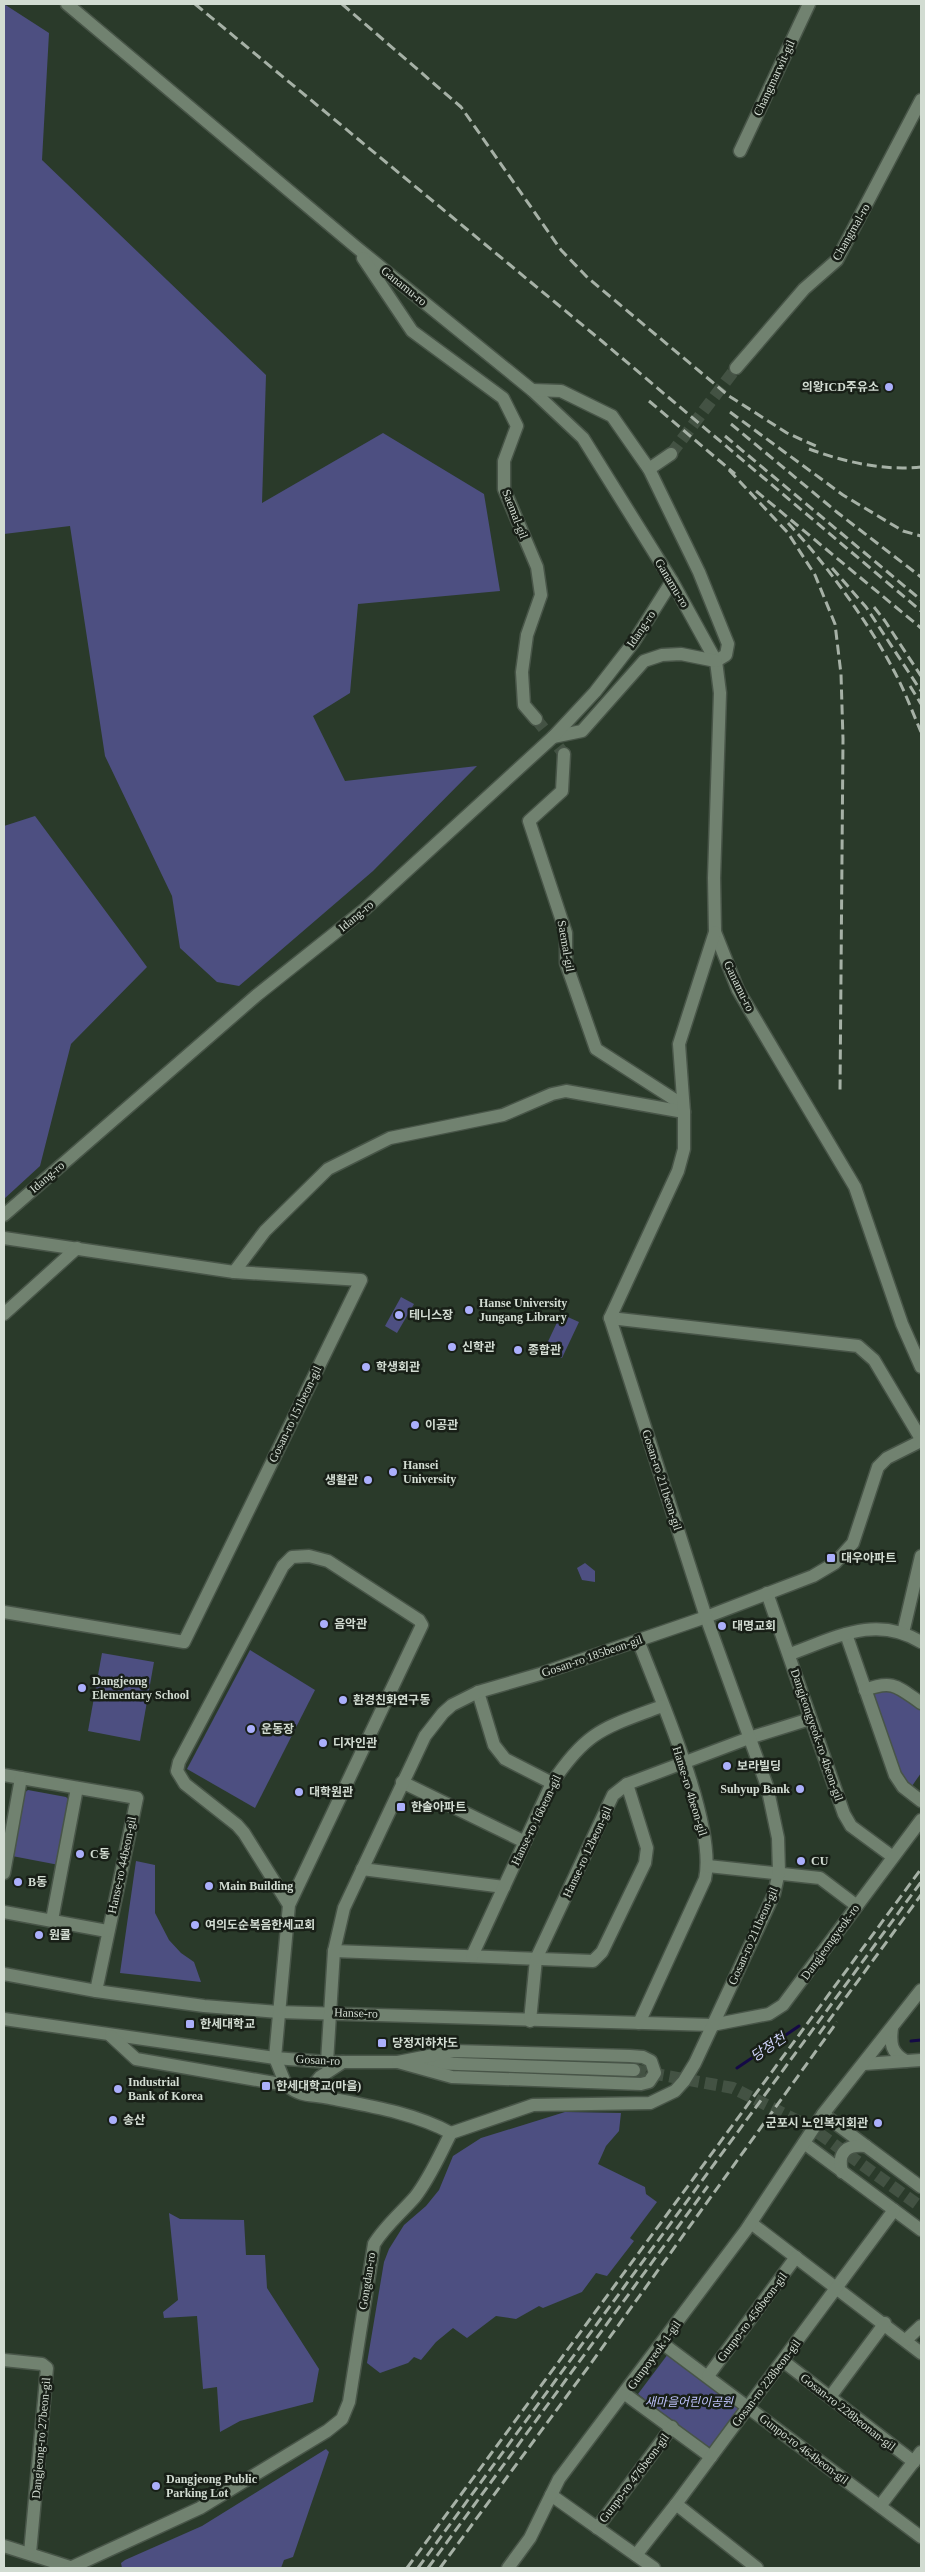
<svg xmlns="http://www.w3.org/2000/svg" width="925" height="2572" viewBox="0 0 925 2572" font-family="'Times New Roman','Noto Sans KR',serif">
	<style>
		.green { fill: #4d4f81 }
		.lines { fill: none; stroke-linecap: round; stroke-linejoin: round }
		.stream { stroke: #140946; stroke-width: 3 }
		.minor-tunnel { stroke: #435243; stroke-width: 12; stroke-dasharray: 12 6; stroke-linecap: butt }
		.minor-casing { stroke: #485548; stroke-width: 15 }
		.minor { stroke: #718270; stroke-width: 12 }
		.rail { stroke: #a6b1a6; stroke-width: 3; stroke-dasharray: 10 5; stroke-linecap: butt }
		.poi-dot { fill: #abaffb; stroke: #181f17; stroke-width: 2 }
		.labels { text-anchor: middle; stroke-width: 5; stroke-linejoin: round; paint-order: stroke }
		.street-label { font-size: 12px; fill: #d2dcd2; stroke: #181f17 }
		.poi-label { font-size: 12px; font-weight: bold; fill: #d2dcd2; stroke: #181f17; text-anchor: start }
		.park-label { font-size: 12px; font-style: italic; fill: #c0c4fe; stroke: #181f17 }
		.water-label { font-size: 14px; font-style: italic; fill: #d3d7fe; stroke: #181f17 }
	</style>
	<rect width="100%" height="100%" fill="#2a3a2a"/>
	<g class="green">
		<path d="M4 4 49 33 42 160 266 375 262 503 383 433 484 494 500 591 358 604 350 693 313 716 345 781 477 766 373 871 239 986 217 982 180 948 172 896 105 756 70 526 4 534Z"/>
		<path d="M35 816 147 967 71 1044 40 1166 4 1199V826Z"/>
		<path d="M401 1297 414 1304 397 1333 385 1326Z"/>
		<path d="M561 1314 579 1322 562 1358 544 1350Z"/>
		<path d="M585 1563 595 1571V1582L582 1580 577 1568Z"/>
		<path d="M250 1650 315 1690 255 1808 187 1769Z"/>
		<path d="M102 1653 154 1662 140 1741 88 1731Z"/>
		<path d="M872 1691H895L921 1710V1773L912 1786 898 1773Z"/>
		<path d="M28 1790 66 1797 70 1801 59 1865 12 1856 24 1793Z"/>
		<path d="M136 1861 155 1865V1913L169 1940 181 1953 194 1962 201 1982 120 1973Z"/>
		<path d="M565 2112 621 2113 619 2131 606 2146 598 2164 645 2187 646 2194 657 2202 630 2238 634 2241 607 2276 596 2273 582 2292 543 2308 539 2306 516 2319 496 2316 467 2338 453 2328 436 2342 421 2360 414 2357 408 2363 380 2373 367 2363 384 2262 389 2249 404 2225 426 2206 439 2190 453 2156 481 2138Z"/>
		<path d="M169 2213 180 2219 244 2220 246 2255H265L267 2288 319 2369 313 2402 240 2421 220 2432 217 2387 203 2389 197 2316 164 2318 163 2312 178 2300Z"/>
		<path d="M668 2354 741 2410 710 2450 638 2394Z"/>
		<path d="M326 2449 329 2452 293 2557 284 2560 281 2568H122L121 2563 125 2560 202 2526Z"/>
	</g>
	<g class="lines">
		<g class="stream">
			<path d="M911 2041 921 2040"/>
			<path d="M737 2068 799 2026"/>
		</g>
		<g class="minor-tunnel">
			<path d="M671 454 736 368"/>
			<path d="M536 719 564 754"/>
			<path d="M634 2070 733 2088 810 2127 921 2207"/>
		</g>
		<g class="minor-casing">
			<g id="minor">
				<path d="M67 4 356 247 532 390 583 438 672 581 716 661 720 693 714 878 715 932 738 990 855 1187 902 1324 921 1367"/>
				<path d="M740 151 809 4"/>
				<path d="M363 258 412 331 503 398 517 426 504 461V489L537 567 541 595 527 635 522 672 524 705 536 719"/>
				<path d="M736 368 804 289 837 260 921 100"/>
				<path d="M532 390 561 391 612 416 649 469 699 572 728 644 726 655 716 661"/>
				<path d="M649 469 671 454"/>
				<path d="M553 737 582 731 644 661 662 655 681 654 716 661"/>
				<path d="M564 754 562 791 529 821 566 933V963L596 1049 683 1105"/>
				<path d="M4 1215 257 995 365 909 553 737 595 692 633 643 672 581"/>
				<path d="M4 1238 234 1272 361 1280 184 1642 4 1612"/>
				<path d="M234 1272 265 1231 328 1169 390 1138 503 1115 552 1094 566 1091 684 1112"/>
				<path d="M4 1314 77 1248"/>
				<path d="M610 1318 858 1346 874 1360 921 1439"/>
				<path d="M767 1593 844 1814 851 1826 893 1857"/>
				<path d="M903 1633 921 1556"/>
				<path d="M846 1634 895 1775 903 1787 921 1801"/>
				<path d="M638 1640C659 1696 717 1825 705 1879L639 2023"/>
				<path d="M790 1654C835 1638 875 1614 921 1642"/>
				<path d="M865 1690C893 1679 898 1687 921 1703"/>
				<path d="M478 1692 494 1745 505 1759 552 1783"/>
				<path d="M4 1775 137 1798 96 1991"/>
				<path d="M402 1782 525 1842"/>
				<path d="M708 1866 820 1878 857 1906"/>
				<path d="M362 1869 504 1887"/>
				<path d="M4 1873 21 1778"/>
				<path d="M4 1912 107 1931"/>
				<path d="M52 1920 77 1788"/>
				<path d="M334 1951 593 1961 602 1952 645 1863 647 1848 627 1784"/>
				<path d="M472 1956 552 1783C588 1729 605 1728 662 1706"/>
				<path d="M4 1974 96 1991 204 2006 278 2012 712 2025 769 2014 783 2005 921 1820"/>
				<path d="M4 2019 275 2058 327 2062H398L634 2070"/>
				<path d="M530 2021 536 1959 613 1795 627 1784 749 1738 810 1719"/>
				<path d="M892 2028C890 2043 891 2053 906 2061"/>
				<path d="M111 2036 136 2059 286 2085C303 2098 310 2094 329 2098 370 2106 414 2113 451 2133"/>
				<path d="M454 2051 630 2056 643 2057 651 2061 655 2073 649 2082 641 2084 452 2077 398 2062Z"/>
				<path d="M327 2062 334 1951 344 1908 425 1736 443 1713 452 1705 478 1692 540 1674 706 1617 813 1576 835 1563 853 1543 878 1467 887 1458 921 1441"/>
				<path d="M864 2064 921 2060"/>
				<path d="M286 2085 275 2058 289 1905 422 1625 419 1620 328 1561 309 1556 292 1557 283 1566 179 1762 177 1771 185 1784 237 1825 244 1833 289 1905"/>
				<path d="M326 2097 316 2089 315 2083 320 2077 343 2062"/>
				<path d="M823 2114 921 2187"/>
				<path d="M804 2143 921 2230"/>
				<path d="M842 2172C837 2152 847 2144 866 2146"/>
				<path d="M751 2223 921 2353"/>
				<path d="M906 2340 921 2326"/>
				<path d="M662 2343 921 2537"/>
				<path d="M4 2360 42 2364 47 2368 30 2553"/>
				<path d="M783 2361 914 2462"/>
				<path d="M708 2376 796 2257"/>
				<path d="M625 2394 711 2457"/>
				<path d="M830 2397 885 2323"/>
				<path d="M551 2495 654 2568"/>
				<path d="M676 2504 757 2568"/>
				<path d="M880 2506 921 2452"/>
				<path d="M597 2528 672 2427"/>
				<path d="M4 2546 73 2568"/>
				<path d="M636 2555 676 2504 894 2210"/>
				<path d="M70 2568 200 2508 327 2431 342 2419 349 2402 374 2244C385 2226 401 2213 415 2197 430 2178 440 2154 451 2133L533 2105 650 2103 675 2091 684 2081 695 2063 774 1894 779 1872 778 1838 767 1786 706 1617 610 1318 678 1171 684 1149V1112L679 1044 715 932"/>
				<path d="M508 2568 530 2538 559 2479 746 2230 823 2114 921 1990"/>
			</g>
		</g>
		<use href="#minor" class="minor"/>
		<g class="rail">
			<path d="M195 4 603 342 921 611"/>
			<path d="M342 4 461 107 561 250 588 278 729 396 787 433 818 447"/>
			<path d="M649 401 735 474"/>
			<path d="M730 412 843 495 903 531 921 536"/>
			<path d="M731 424 838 513 921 577"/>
			<path d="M725 436 921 600"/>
			<path d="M809 449C845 462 883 471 921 467"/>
			<path d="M729 470 788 533 815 575 835 624 841 674 843 739 840 1093"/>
			<path d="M756 491 921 628"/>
			<path d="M788 523C823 560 869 623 893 669 904 689 912 711 921 732"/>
			<path d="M832 568 866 607 921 691"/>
			<path d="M874 607 885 621 921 676"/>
			<path d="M910 686 921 704"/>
			<path d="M819 2034 921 1895"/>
			<path d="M407 2568 921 1869"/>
			<path d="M418 2568 921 1882"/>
			<path d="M428 2568 708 2186"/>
			<path d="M440 2568 589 2366 837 2022"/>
		</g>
	</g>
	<g class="poi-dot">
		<circle cx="889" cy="387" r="5"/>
		<circle cx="469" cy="1310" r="5"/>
		<circle cx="399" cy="1315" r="5"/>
		<circle cx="452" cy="1347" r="5"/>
		<circle cx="518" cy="1350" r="5"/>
		<circle cx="366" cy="1367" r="5"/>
		<circle cx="415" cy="1425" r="5"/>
		<circle cx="393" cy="1472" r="5"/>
		<circle cx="368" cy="1480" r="5"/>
		<rect x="826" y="1553" width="10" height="10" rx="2.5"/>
		<circle cx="324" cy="1624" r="5"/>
		<circle cx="722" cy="1626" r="5"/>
		<circle cx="82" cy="1688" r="5"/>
		<circle cx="343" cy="1700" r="5"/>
		<circle cx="251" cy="1729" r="5"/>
		<circle cx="323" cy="1743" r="5"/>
		<circle cx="727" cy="1766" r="5"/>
		<circle cx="800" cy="1789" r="5"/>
		<circle cx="299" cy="1792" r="5"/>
		<rect x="396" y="1802" width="10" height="10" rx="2.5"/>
		<circle cx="80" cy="1854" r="5"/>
		<circle cx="801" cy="1861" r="5"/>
		<circle cx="18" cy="1882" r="5"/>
		<circle cx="209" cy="1886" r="5"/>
		<circle cx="195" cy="1925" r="5"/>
		<circle cx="39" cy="1935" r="5"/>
		<rect x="185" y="2019" width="10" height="10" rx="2.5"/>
		<rect x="377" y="2038" width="10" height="10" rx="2.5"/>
		<rect x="261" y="2081" width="10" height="10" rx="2.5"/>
		<circle cx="118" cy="2089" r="5"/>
		<circle cx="113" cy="2120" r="5"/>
		<circle cx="878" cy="2123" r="5"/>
		<circle cx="156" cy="2486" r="5"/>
	</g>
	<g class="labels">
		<g class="street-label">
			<text transform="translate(774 78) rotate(-65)" y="4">Changmarwit-gil</text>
			<text transform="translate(851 232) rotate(-60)" y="4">Changmal-ro</text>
			<text transform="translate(404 286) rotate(39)" y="4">Ganamu-ro</text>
			<text transform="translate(515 514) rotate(69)" y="4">Saemal-gil</text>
			<text transform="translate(672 583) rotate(59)" y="4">Ganamu-ro</text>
			<text transform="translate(641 629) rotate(-56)" y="4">Idang-ro</text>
			<text transform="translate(356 916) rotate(-40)" y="4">Idang-ro</text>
			<text transform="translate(566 946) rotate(80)" y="4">Saemal-gil</text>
			<text transform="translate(739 986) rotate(64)" y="4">Ganamu-ro</text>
			<text transform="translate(47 1177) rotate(-41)" y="4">Idang-ro</text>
			<text transform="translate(295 1414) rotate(-64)" y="4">Gosan-ro 151beon-gil</text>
			<text transform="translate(662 1480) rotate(72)" y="4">Gosan-ro 211beon-gil</text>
			<text transform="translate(592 1656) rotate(-19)" y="4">Gosan-ro 185beon-gil</text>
			<text transform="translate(817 1735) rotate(71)" y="4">Dangjeongyeok-ro 4beon-gil</text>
			<text transform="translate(690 1791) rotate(73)" y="4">Hanse-ro 4beon-gil</text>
			<text transform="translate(536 1820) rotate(-64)" y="4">Hanse-ro 16beon-gil</text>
			<text transform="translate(587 1852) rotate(-65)" y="4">Hanse-ro 12beon-gil</text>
			<text transform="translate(122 1865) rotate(-78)" y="4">Hanse-ro 44beon-gil</text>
			<text transform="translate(753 1936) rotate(-66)" y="4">Gosan-ro 211beon-gil</text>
			<text transform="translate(830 1942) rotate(-54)" y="4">Dangjeongyeok-ro</text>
			<text transform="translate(356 2013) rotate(2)" y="4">Hanse-ro</text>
			<text transform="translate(318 2060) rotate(3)" y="4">Gosan-ro</text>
			<text transform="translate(367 2281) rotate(-81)" y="4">Gongdan-ro</text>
			<text transform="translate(752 2317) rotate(-53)" y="4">Gunpo-ro 456beon-gil</text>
			<text transform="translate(654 2355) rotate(-54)" y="4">Gunpoyeok 1-gil</text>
			<text transform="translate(766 2383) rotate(-53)" y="4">Gosan-ro 228beon-gil</text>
			<text transform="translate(848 2412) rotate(38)" y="4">Gosan-ro 228beonan-gil</text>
			<text transform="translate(41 2438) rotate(-85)" y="4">Dangjeong-ro 27beon-gil</text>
			<text transform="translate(804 2449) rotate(37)" y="4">Gunpo-ro 464beon-gil</text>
			<text transform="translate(634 2478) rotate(-53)" y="4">Gunpo-ro 476beon-gil</text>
		</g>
		<g class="poi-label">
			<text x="879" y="391" text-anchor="end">의왕ICD주유소</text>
			<text x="479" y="1307">Hanse University<tspan x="479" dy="14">Jungang Library</tspan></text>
			<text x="409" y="1319">테니스장</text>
			<text x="462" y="1351">신학관</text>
			<text x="528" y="1354">종합관</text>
			<text x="376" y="1371">학생회관</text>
			<text x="425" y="1429">이공관</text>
			<text x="403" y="1469">Hansei<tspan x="403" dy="14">University</tspan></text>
			<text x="358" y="1484" text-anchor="end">생활관</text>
			<text x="841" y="1562">대우아파트</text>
			<text x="334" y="1628">음악관</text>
			<text x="732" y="1630">대명교회</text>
			<text x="92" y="1685">Dangjeong<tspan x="92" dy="14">Elementary School</tspan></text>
			<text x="353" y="1704">환경친화연구동</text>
			<text x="261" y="1733">운동장</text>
			<text x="333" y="1747">디자인관</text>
			<text x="737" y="1770">보라빌딩</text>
			<text x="790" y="1793" text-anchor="end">Suhyup Bank</text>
			<text x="309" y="1796">대학원관</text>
			<text x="411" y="1811">한솔아파트</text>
			<text x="90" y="1858">C동</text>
			<text x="811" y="1865">CU</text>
			<text x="28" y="1886">B동</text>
			<text x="219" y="1890">Main Building</text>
			<text x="205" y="1929">여의도순복음한세교회</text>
			<text x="49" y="1939">원콜</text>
			<text x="200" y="2028">한세대학교</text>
			<text x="392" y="2047">당정지하차도</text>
			<text x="128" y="2086">Industrial<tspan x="128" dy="14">Bank of Korea</tspan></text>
			<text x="276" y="2090">한세대학교(마을)</text>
			<text x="123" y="2124">송산</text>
			<text x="868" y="2127" text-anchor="end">군포시 노인복지회관</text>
			<text x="166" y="2483">Dangjeong Public<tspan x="166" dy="14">Parking Lot</tspan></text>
		</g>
		<g class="park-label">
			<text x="689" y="2406">새마을어린이공원</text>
		</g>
		<g class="water-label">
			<text transform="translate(768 2047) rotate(-34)" y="5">당정천</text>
		</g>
	</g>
	<rect width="925" height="2572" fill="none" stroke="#d2dcd2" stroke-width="10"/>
</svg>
